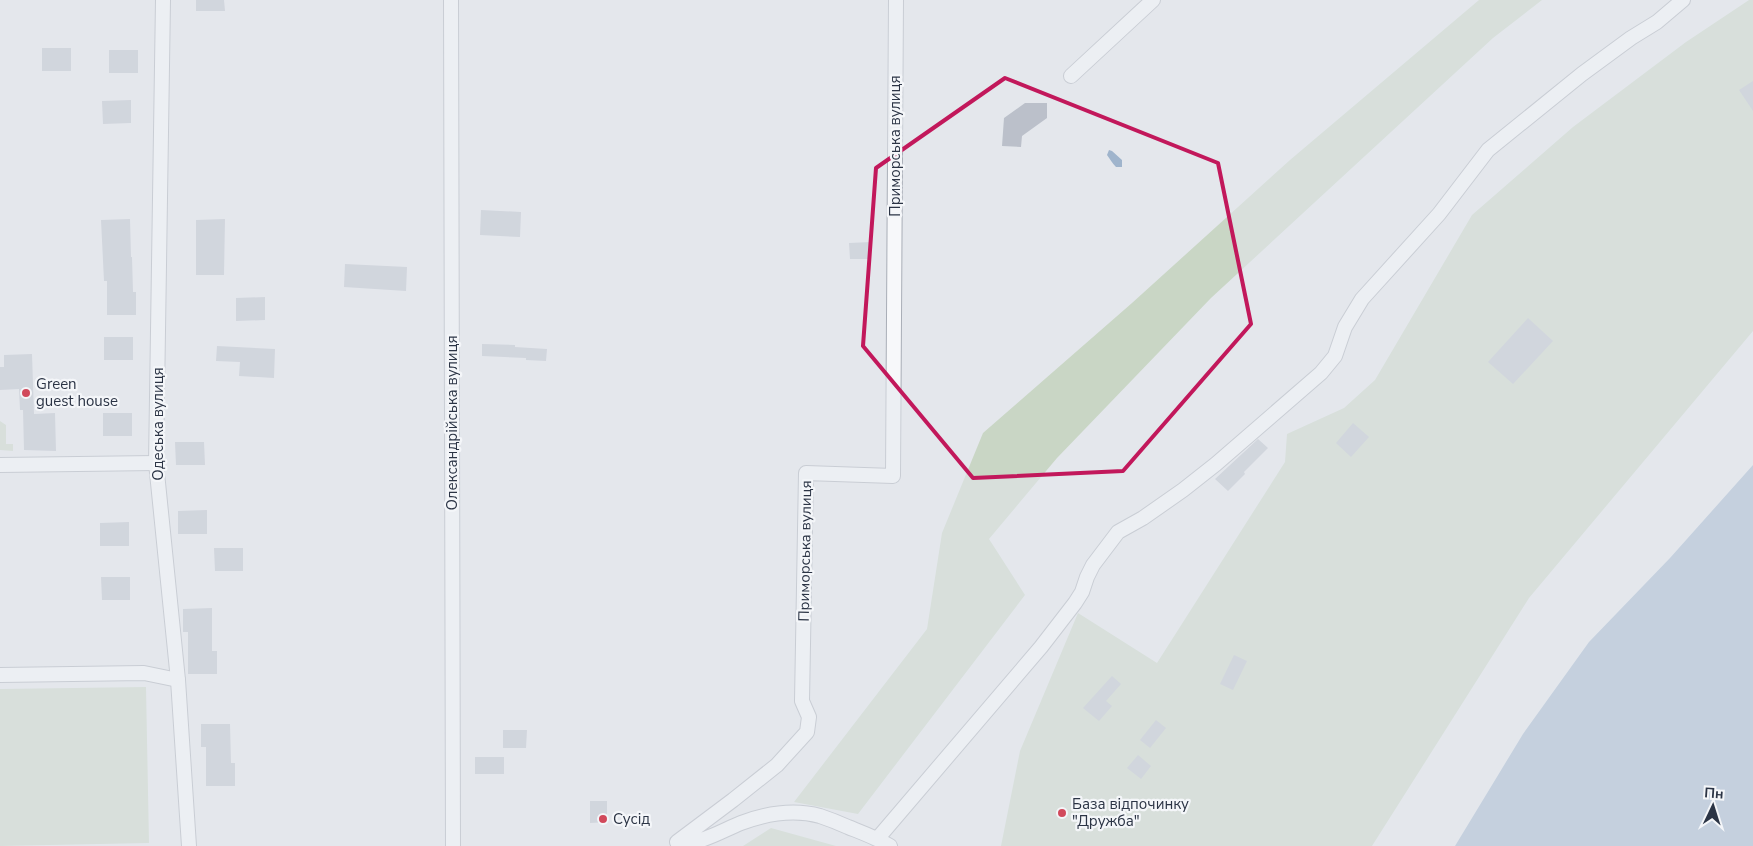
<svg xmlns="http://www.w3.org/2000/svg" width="1753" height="846" viewBox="0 0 1753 846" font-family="'Nunito Sans',sans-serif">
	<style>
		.green { fill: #c9d6c5 }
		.water { fill: #9fb4cc }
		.building { fill: #bbc0ca }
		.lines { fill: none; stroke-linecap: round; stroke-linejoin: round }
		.minor-casing { stroke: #a9aeb7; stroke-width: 16 }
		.minor { stroke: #f7f8fa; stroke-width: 14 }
		.marked { fill: none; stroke: #c2185b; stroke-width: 4; stroke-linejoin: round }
		.poi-dot { fill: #d1495b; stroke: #f4f6f9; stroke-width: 2 }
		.labels { text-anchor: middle; stroke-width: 4.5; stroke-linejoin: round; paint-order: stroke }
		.street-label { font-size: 15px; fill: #2b3445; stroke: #f4f6f9 }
		.poi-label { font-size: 15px; fill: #2b3445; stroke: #f4f6f9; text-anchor: start }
	</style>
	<rect width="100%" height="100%" fill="#e4e7ec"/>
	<g class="green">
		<path d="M1479 0H1542L1493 38 1211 298 1057 458 989 539 1025 595 858 814 794 802 927 629 942 533 983 433 1132 303 1290 160Z"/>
		<path d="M1749 0H1753V331L1529 598 1372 846H1001L1020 751 1078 613 1157 663 1285 462 1287 434 1344 408 1375 380 1472 215 1573 127 1686 42Z"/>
		<path d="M0 421 6 425V444H13V451L0 450Z"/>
		<path d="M146 687 149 843 0 846V689Z"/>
		<path d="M771 828 836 846H743Z"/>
	</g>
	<g class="water">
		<path d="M1109 150 1112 151 1122 160V167H1116C1112 163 1110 159 1107 155Z"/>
		<path d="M1753 465V846H1455L1523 734 1589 642 1670 558Z"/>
	</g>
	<g class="building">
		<path d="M196 0H224L225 11H196Z"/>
		<rect x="42" y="48" width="29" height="23"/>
		<rect x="109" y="50" width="29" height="23"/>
		<path d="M1753 81V111L1739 90Z"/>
		<path d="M131 100V123L103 124 102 101Z"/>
		<path d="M1025 103H1047V118L1022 136 1021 147 1002 146 1004 118Z"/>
		<path d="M481 210 521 212 520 237 480 235Z"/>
		<path d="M130 219 131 257H132L133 292H136V315H107V281H104L101 220Z"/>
		<path d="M225 219 224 275H196V220Z"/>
		<path d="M871 242V259H850L849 243Z"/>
		<path d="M345 264 407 267 406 291 344 287Z"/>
		<path d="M265 297V320L236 321V298Z"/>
		<path d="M1528 318 1553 341 1513 384 1488 362Z"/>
		<rect x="104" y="337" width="29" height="23"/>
		<path d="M482 344 515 345V347L547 349 546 361 526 360V358L482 356Z"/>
		<path d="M217 346 275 349 274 378 239 376 240 362 216 361Z"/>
		<path d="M32 354 34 414 55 413 56 451 24 450 23 410H20L19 389 0 390V367H4V355Z"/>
		<rect x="103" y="413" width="29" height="23"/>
		<path d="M1353 423 1369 437 1351 457 1336 443Z"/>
		<path d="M1258 439 1268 448 1244 472 1245 474 1228 491 1215 479Z"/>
		<path d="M175 442H204L205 465H176Z"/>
		<path d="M207 510V534H178V511Z"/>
		<path d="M129 522V546H100V523Z"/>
		<path d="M214 548H243V571H215Z"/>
		<path d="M101 577H130V600H102Z"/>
		<path d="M212 608V651H217V674H188V632H183V609Z"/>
		<path d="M1234 655 1247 661 1233 690 1220 684Z"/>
		<path d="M1112 676 1121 684 1106 701 1112 706 1099 721 1083 708Z"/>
		<path d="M1156 720 1166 728 1150 748 1140 740Z"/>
		<path d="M201 724H230L231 763H235V786H206V747H201Z"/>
		<path d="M503 730H527L526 748H503Z"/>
		<path d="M1138 755 1151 766 1141 779 1127 768Z"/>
		<rect x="475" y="757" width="29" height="17"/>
		<path d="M590 801H607V822L590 823Z"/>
	</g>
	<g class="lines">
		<g class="minor-casing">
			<g id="minor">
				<path d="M163 0 156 463 178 680 189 846"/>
				<path d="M451 0 453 846"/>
				<path d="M1071 76 1153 0"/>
				<path d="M0 465 156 463"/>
				<path d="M0 675 144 673 178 680"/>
				<path d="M878 838 1041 647 1075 603 1082 592 1087 577 1093 565 1118 532 1143 518 1183 490 1216 464 1321 373 1335 356 1345 327 1362 299 1439 214 1488 150 1582 74 1631 38 1657 22 1683 0"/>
				<path d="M890 846C877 838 863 833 848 827 839 823 829 819 820 816 794 809 765 814 741 823 721 831 698 846 677 842L733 800 777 765 807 732 809 717 802 701 806 473 893 476 896 0"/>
			</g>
		</g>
		<use href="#minor" class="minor"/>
	</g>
	<path d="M0 0H1753V846H0ZM1005 78 1218 163 1251 324 1123 471 973 478 863 346 876 168Z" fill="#e4e7ec" fill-opacity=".55" fill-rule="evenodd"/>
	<path class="marked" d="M1005 78 1218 163 1251 324 1123 471 973 478 863 346 876 168Z"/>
	<g class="poi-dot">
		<circle cx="26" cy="393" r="5"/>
		<circle cx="1062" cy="813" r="5"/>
		<circle cx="603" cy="819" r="5"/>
	</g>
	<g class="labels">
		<g class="street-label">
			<text transform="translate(895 146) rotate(-90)" y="5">Приморська вулиця</text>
			<text transform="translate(452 423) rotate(-90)" y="5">Олександрійська вулиця</text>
			<text transform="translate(158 424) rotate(-90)" y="5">Одеська вулиця</text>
			<text transform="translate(805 551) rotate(-89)" y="5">Приморська вулиця</text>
		</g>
		<g class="poi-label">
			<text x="36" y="389">Green<tspan x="36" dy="17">guest house</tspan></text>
			<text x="1072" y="809">База відпочинку<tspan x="1072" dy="17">"Дружба"</tspan></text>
			<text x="613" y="824">Сусід</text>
		</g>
	</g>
	<g transform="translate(1713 806) rotate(4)" stroke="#f4f6f9" stroke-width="4" paint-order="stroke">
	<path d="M0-4L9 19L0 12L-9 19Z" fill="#2b3445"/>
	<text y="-8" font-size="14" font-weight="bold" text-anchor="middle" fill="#2b3445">Пн</text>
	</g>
</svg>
